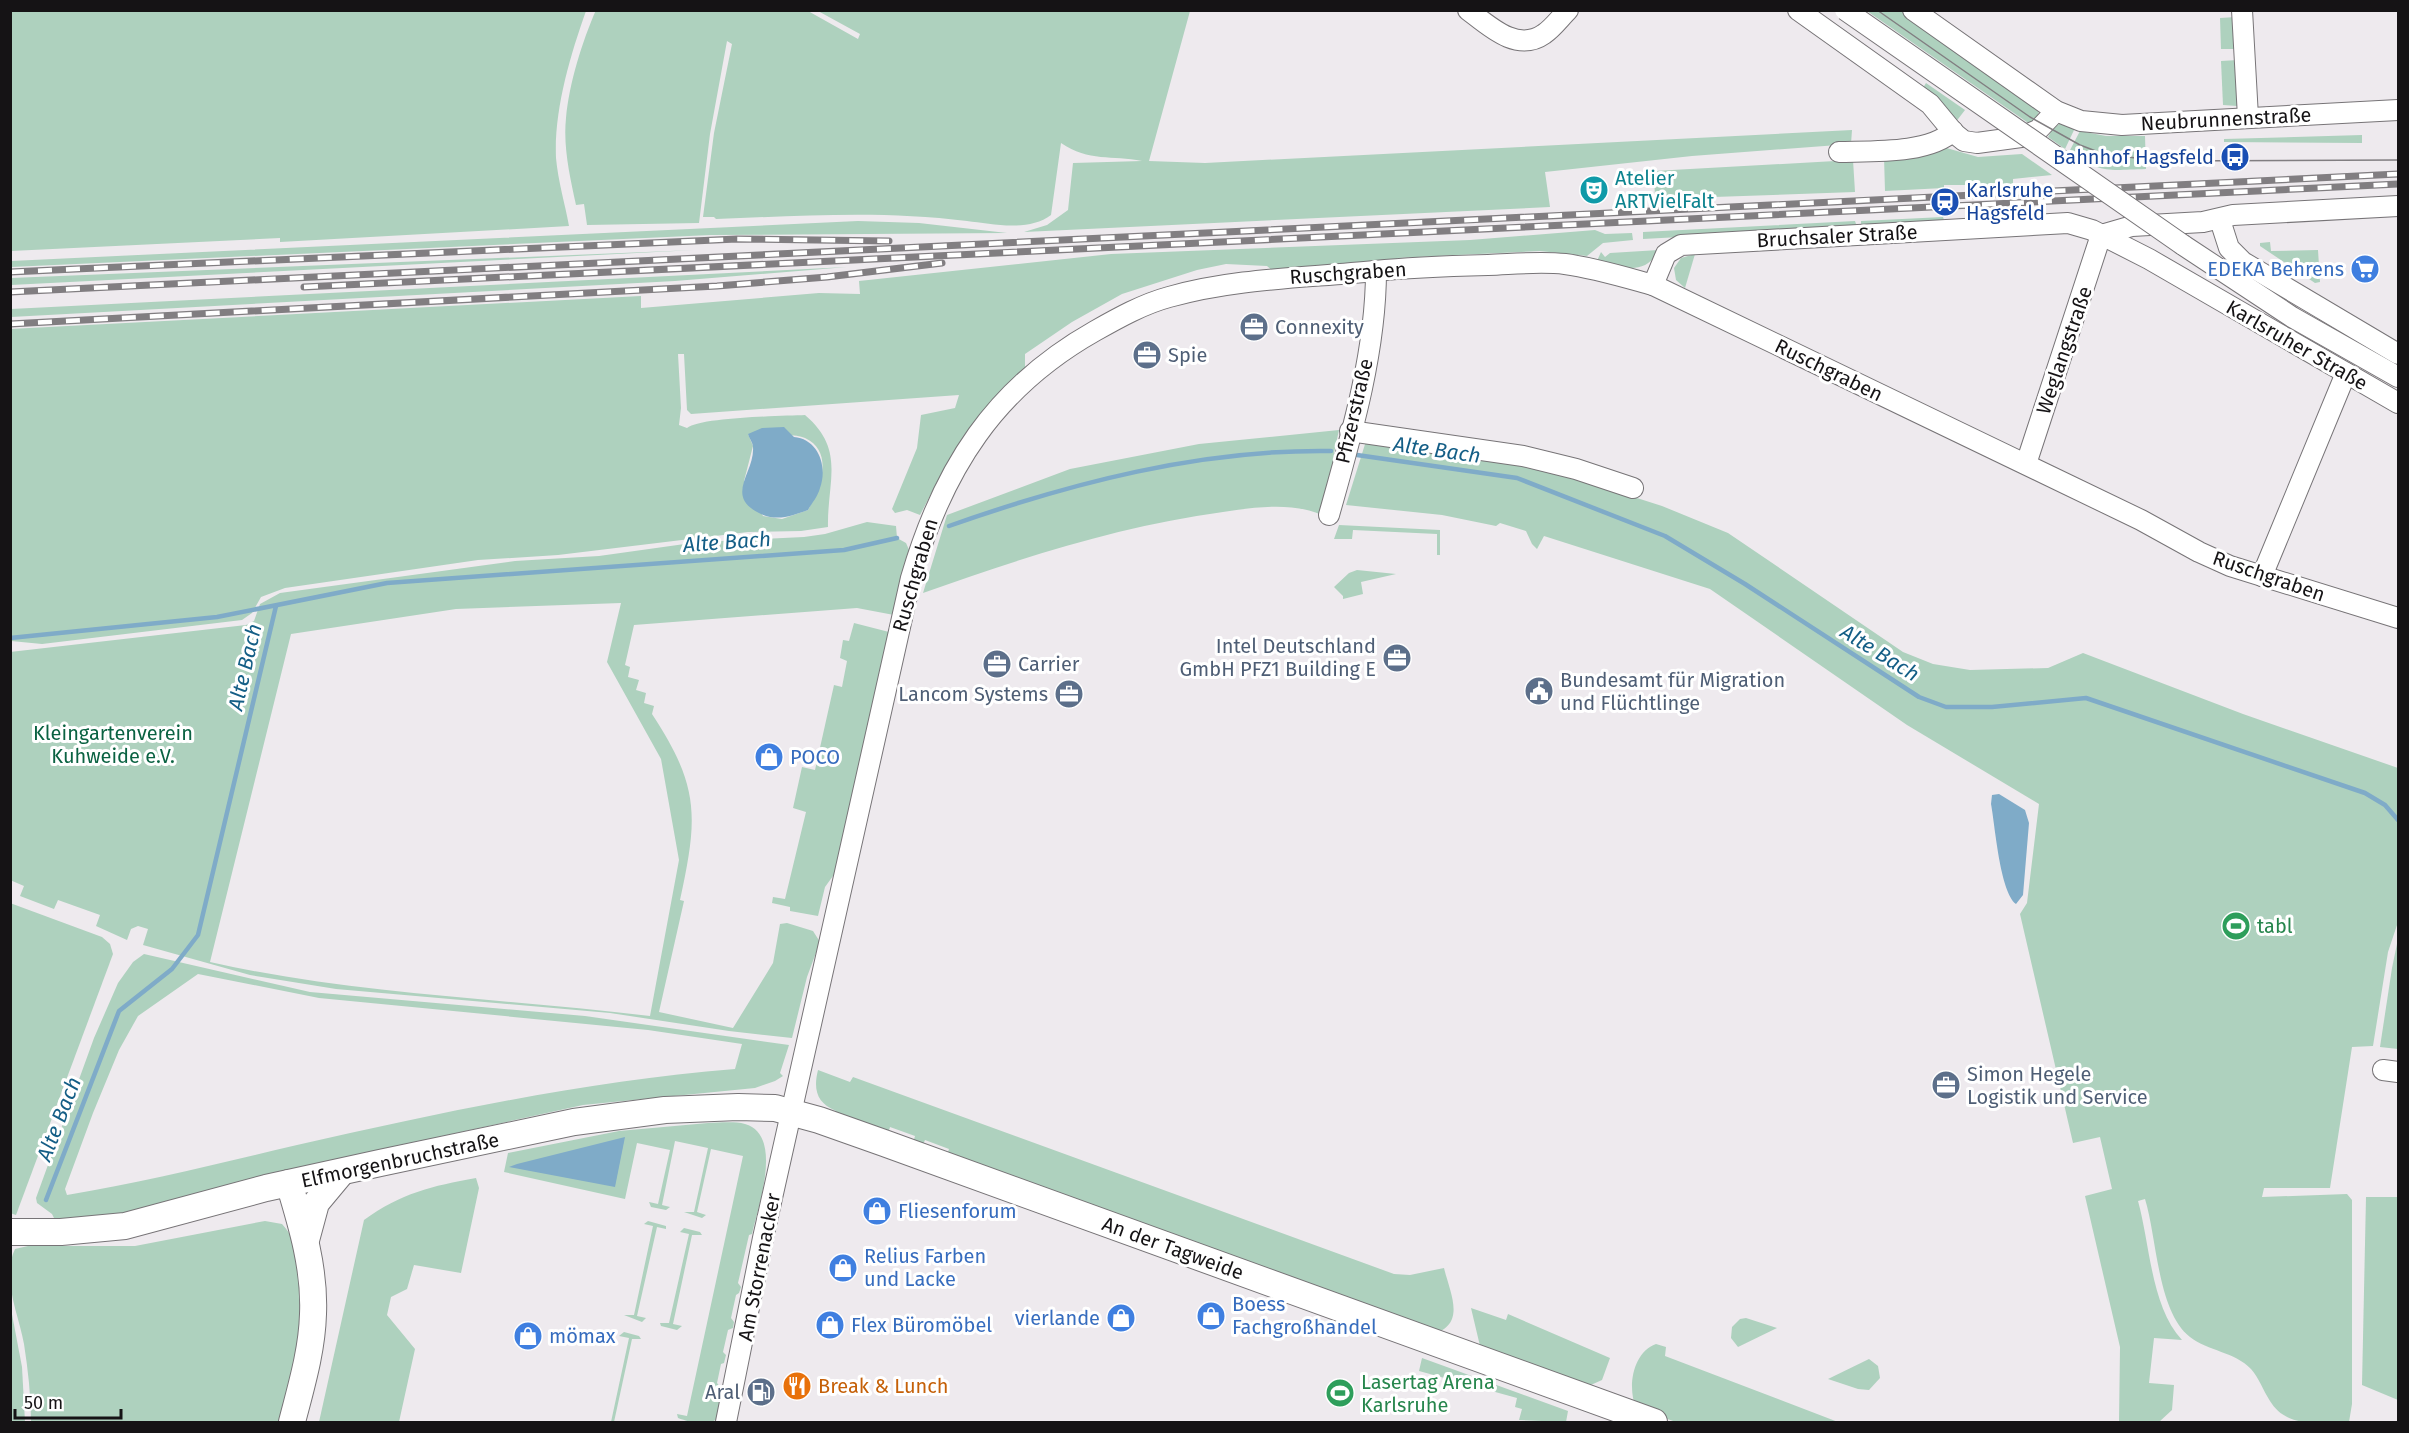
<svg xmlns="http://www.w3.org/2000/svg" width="2409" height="1433" viewBox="0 0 2409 1433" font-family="'Fira Sans',sans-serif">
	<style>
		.green { fill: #aed1be; fill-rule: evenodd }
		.water { fill: #7fabc8 }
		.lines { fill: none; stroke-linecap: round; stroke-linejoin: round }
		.stream { stroke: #7fabc8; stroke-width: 4.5 }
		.minor-casing { stroke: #777477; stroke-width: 22 }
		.major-casing { stroke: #777477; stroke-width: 28 }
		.minor { stroke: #fff; stroke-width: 20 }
		.major { stroke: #fff; stroke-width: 26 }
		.tram { stroke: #817e81; stroke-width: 1.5 }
		.rail-casing { stroke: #817e81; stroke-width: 7 }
		.rail { stroke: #fff; stroke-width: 4.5; stroke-dasharray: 14; stroke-linecap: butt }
		.minor-bridge-casing { stroke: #777477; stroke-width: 22; stroke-linecap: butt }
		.minor-bridge { stroke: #fff; stroke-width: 20 }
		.labels { text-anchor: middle; stroke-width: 6; stroke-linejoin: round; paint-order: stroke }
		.street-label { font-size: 20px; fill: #151315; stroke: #fff }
		.transit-label { font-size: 20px; fill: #164399; stroke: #fff; text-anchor: end }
		.culture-label { font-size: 20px; fill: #0d838f; stroke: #fff; text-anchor: start }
		.shop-label { font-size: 20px; fill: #366cbe; stroke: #fff; text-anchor: start }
		.service-label { font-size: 20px; fill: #4e5e75; stroke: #fff; text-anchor: start }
		.park-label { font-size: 20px; fill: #0a6242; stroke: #fff }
		.leisure-label { font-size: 20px; fill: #27864d; stroke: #fff; text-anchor: start }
		.food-label { font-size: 20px; fill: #c56008; stroke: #fff; text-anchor: start }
		.water-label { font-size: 21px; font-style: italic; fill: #145e86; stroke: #fff }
	</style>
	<rect width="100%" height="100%" fill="#eeeaee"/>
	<g class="green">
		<path d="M596 10 808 11 858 39 860 34 818 11H1190L1149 161 1205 163 1852 130 1851 144 1692 156 1545 172 1550 207 1024 232 1047 225 1068 210 1073 163 1142 161C1112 155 1089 162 1061 143L1051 215C1029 232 992 224 967 221 881 210 801 216 716 219L714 217H703L714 133 732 44 727 41 710 134 699 223 587 225 584 204 576 205C570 177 563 147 566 118 569 84 582 42 596 10Z"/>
		<path d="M10 11H586C570 56 554 110 556 158 558 181 565 204 569 226L280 242V238L11 251Z"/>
		<path d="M1867 11H1902L2039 111 2034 127Z"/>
		<path d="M2236 17 2238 49H2221L2220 18Z"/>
		<path d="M2238 60 2239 102 2237 106 2223 105 2221 61Z"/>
		<path d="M1926 83 1965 110 1955 123 1923 88Z"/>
		<path d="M2061 123 2075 128 2065 149 2048 137 2053 128Z"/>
		<path d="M2080 131 2106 136H2145L2146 169C2108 170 2102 174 2069 152Z"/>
		<path d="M2362 135V143L2224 142V139Z"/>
		<path d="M1943 147 1978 157 2022 154 2052 175 2013 179V185H1944V188L1885 191 1884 157Z"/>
		<path d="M1853 160 1855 192 1655 199 1654 171Z"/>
		<path d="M2028 213 2029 218 1643 239V232L1855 221 1856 224H1861V221L1943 217 1944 220Z"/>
		<path d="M858 221 919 223 1007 233 711 235 11 267V261Z"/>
		<path d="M1595 230 1605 234 1632 233 1633 240 1603 243 1587 256 1540 251 1397 258V262L1273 271 1267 266 1226 264 1197 270 1122 294 1072 322 1025 354V370L979 417 945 467 920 515 907 510 895 513 892 509 917 448 921 415 955 408 959 395 691 414 687 410 684 354H678L681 408 679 425 687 428C701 417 783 416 805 415 846 450 827 481 828 527L801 531 748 532 558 555 478 560 285 588 261 597 252 613 242 620 42 644 11 641 10 329 641 296V308L819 293 860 294 859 281 1111 254 1470 240ZM748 434C762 435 793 433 805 438 835 452 820 489 808 510L782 519 763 516 744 481 753 446Z"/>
		<path d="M2270 242 2271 251 2318 250 2320 282 2315 283 2260 246V243Z"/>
		<path d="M695 250 11 285V278Z"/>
		<path d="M1659 250C1645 277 1621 267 1597 261L1601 252 1605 257 1610 253Z"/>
		<path d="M1695 254 1685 288 1676 280 1674 268 1681 258Z"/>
		<path d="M847 267 675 281 11 317V309Z"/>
		<path d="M1339 430 1334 453 1335 463 1322 515C1291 502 1257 507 1223 512 1120 526 1021 558 923 593L947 515 1070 469 1199 444Z"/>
		<path d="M1366 441 1518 460 1662 506 1728 533 1903 652 1933 664 1970 670 2048 668 2083 653 2243 714 2398 768V922L2388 952 2373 1046 2352 1047 2330 1188H2264L2262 1197 2347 1194 2352 1200V1404L2349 1422C2320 1422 2287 1429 2270 1401 2263 1390 2259 1378 2251 1369 2235 1352 2208 1351 2190 1337 2157 1311 2157 1237 2145 1199L2138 1201C2150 1244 2151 1307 2182 1340L2154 1338 2149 1383 2174 1385 2172 1410 2159 1422H2119L2120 1347 2085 1196 2112 1189 2100 1137 2073 1143 2020 914 2027 903 2039 804 1907 725 1710 589 1544 536 1537 549 1532 544 1526 531 1500 523 1496 526 1442 515 1346 505Z"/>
		<path d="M867 522 896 526 897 538 906 543 910 552 894 615 857 608 634 625 625 665 630 667 628 677 639 680 636 690 646 693 644 703 654 706 652 714C700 787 698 817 680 900L684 901 659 1012 733 1028 773 963 780 924 787 923 813 931 820 942 807 977 792 1038 729 1031 610 1013 336 989 250 975 143 945 148 929 138 926 131 929 127 940 96 926 100 915 58 900 54 909 20 896 24 886 10 880V652L246 625 254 621 260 604 280 593 515 561 599 556 699 542 804 537 825 534ZM621 603 607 662 661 759 679 860 650 1016C503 998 355 995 210 962L291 634 456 609Z"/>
		<path d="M1339 525 1440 530V555H1437V534L1353 530 1352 539H1334Z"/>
		<path d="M1357 570 1396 574 1361 582 1363 594 1343 599V596L1334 587 1349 573Z"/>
		<path d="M854 623 889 632 838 869 825 887 818 916 790 911V907L772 903 773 897 785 899 806 812 793 808 802 767 815 770 834 685 842 687 847 661 840 658 843 640 849 641Z"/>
		<path d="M10 903 102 937 110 944 113 954 16 1215 10 1213Z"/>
		<path d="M2398 939V1049L2380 1047 2392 968Z"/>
		<path d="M144 954 310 992 585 1016 789 1045 780 1073 783 1076 775 1081 755 1088 583 1105 253 1178 164 1207 57 1224 52 1214 37 1203 36 1198 94 1038 118 983 133 962ZM198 974 319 998 648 1030 742 1044 735 1069C587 1081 442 1112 297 1145 221 1163 145 1182 67 1195L65 1189 93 1113 119 1050 138 1016Z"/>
		<path d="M818 1070 850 1082 853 1077 1394 1274 1410 1275 1444 1268C1450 1293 1467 1324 1433 1334L946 1158 949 1149 925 1140 921 1149 912 1146 915 1136 890 1127 888 1134 835 1114 836 1111C817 1103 813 1090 818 1070Z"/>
		<path d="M708 1123C719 1123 733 1121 745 1124 784 1135 758 1207 752 1234L749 1235 738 1283 741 1287 739 1293 736 1295 731 1318 734 1322 733 1328 728 1330 723 1352 726 1355 724 1363 721 1364 717 1383 720 1387 718 1418C709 1427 689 1422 678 1418L677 1414 687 1416 743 1156 711 1149 697 1212 706 1215 702 1218 684 1212H694L708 1148 675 1141 662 1205 670 1207 666 1210 651 1207 649 1202 658 1204 670 1150 637 1143 625 1199 504 1172 508 1153 619 1131Z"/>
		<path d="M476 1178 479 1188 461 1273 414 1265 407 1289 391 1297 387 1315 415 1349 399 1422H319L364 1220C401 1193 432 1186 476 1178Z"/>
		<path d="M2366 1197H2398V1400L2362 1385Z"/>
		<path d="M265 1221 282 1224C308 1250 305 1315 300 1350 297 1374 288 1399 282 1422H31C31 1396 28 1370 24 1344 19 1315 1 1278 15 1249L28 1246H135Z"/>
		<path d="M648 1221 666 1226V1229L657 1227 637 1316 646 1318 642 1322 624 1315H634L653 1226 644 1224Z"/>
		<path d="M684 1228 700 1232 702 1235H692L673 1324 682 1326 677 1330 661 1326 660 1323H669L689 1234 680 1232Z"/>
		<path d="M1471 1308 1506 1320 1508 1314 1610 1358 1602 1380 1584 1388 1480 1346Z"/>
		<path d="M11 1309 22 1367 25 1422H11Z"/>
		<path d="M1746 1318 1777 1328 1738 1347 1731 1338 1732 1327 1740 1319Z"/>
		<path d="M624 1332 639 1336 641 1339H632L614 1422H611L629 1338 619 1336Z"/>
		<path d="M1656 1344 1666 1347 1665 1356 1838 1422H1676L1636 1408C1627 1387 1633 1352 1656 1344Z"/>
		<path d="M1422 1358 1568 1411 1566 1422 1519 1420 1522 1409 1515 1407 1517 1398 1419 1371Z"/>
		<path d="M1869 1359 1878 1366 1880 1378 1869 1390 1858 1389 1828 1379Z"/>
	</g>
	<g class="water">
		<path d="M784 427 794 437C818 439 828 466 820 488 818 496 812 503 808 510 791 516 777 522 759 513 724 496 755 472 753 447 753 443 749 438 748 434L762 428Z"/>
		<path d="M1999 794 2025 810 2029 823 2023 895 2016 904C2000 892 1995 825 1991 804L1992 795Z"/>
		<path d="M625 1137 615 1187 509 1167 517 1164Z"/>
	</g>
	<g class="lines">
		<g class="stream">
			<path d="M1357 455 1517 478 1665 536 1745 584 1919 697 1946 707H1992L2086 698 2365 793 2385 805 2398 820"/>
			<path d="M949 526C1071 483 1201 449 1331 451"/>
			<path d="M10 638 217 617 387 583 844 550 897 538"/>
			<path d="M46 1200 119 1011 172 969 198 935 276 606"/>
		</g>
		<g class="minor-casing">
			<g id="minor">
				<path d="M1468 10C1489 26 1517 53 1544 34 1553 28 1560 18 1568 10"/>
				<path d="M1798 10 1930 104 1954 133 1964 141 1977 143 2021 137 2038 130 2056 111"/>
				<path d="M1913 10 2056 111 2081 121 2122 125 2398 110"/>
				<path d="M2242 10 2248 117"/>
				<path d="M1839 152C1872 151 1929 154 1953 131"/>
				<path d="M2220 220 2229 248 2243 262 2398 354"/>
				<path d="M2101 235 2132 226 2203 222 2233 215 2398 206"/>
				<path d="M2183 245 2292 317 2398 377"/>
				<path d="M1653 285 1666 254 1681 245 2068 223 2092 230 2149 259 2398 403"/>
				<path d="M1350 431 1523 456 1576 469 1633 488"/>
				<path d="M2026 464 2101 235"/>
				<path d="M1329 515C1351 437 1376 352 1376 271"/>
				<path d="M2262 576 2346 373"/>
				<path d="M2383 1070 2398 1072"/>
				<path d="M726 1422 763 1238 911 578C943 469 994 388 1095 331 1118 318 1143 304 1169 297 1236 278 1306 278 1375 271 1413 267 1450 266 1488 265 1514 264 1540 261 1565 264 1595 268 1624 277 1653 285L2141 520 2199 552 2230 566 2398 618"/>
			</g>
		</g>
		<g class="major-casing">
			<g id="major">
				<path d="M289 1183C302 1226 315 1269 313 1314 312 1351 301 1387 292 1422"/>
				<path d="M10 1232H61L125 1226 266 1188 380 1163 574 1122 665 1110 738 1107 775 1108 819 1120 884 1143 1654 1422"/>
				<path d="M306 1240 316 1203 341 1173"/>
			</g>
		</g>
		<use href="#minor" class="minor"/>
		<use href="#major" class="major"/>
		<path class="tram" d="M1877 10 2030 117 2080 145 2101 153 2156 161 2398 160"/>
		<g class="rail-casing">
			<g id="rail">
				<path d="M10 272 737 239 889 241"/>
				<path d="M304 287 2398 184"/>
				<path d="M10 292 2398 174"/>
				<path d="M10 324 717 286 827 277 942 263"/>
			</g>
		</g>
		<use href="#rail" class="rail"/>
		<g class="minor-bridge-casing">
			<path id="minor-bridge" d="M1845 10 2183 245"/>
		</g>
		<use href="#minor-bridge" class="minor-bridge"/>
	</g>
	<defs>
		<g id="bus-disc" transform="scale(1.5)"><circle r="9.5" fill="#1a4fb4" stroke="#fff"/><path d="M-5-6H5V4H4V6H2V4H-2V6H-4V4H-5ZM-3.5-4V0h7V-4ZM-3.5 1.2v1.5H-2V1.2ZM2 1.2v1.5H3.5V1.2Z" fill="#fff"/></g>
		<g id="theatre-disc" transform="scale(1.5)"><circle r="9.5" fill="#0f9aa8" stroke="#fff"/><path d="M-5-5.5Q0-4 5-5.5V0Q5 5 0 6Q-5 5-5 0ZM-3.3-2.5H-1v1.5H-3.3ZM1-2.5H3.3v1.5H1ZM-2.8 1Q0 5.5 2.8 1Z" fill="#fff"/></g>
		<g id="station-disc" transform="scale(1.5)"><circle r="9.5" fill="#1a4fb4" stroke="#fff"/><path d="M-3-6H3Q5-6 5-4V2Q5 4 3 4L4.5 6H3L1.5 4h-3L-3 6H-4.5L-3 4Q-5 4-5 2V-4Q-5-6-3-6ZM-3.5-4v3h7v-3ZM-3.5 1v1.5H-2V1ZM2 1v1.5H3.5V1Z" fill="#fff"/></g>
		<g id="supermarket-disc" transform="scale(1.5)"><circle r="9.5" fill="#3f7fe0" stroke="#fff"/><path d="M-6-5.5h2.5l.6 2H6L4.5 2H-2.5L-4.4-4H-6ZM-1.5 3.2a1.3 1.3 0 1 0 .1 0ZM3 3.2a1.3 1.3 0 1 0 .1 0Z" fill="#fff"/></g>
		<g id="office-disc" transform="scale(1.5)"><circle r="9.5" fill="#5c6f8a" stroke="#fff"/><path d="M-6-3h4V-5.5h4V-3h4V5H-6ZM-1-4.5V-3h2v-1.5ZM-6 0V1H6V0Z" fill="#fff"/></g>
		<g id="civic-disc" transform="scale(1.5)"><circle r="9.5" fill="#5c6f8a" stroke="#fff"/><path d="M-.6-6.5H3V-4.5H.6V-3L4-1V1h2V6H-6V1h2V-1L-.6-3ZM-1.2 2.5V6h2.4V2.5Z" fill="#fff"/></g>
		<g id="shop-disc" transform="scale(1.5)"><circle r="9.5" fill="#3f7fe0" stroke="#fff"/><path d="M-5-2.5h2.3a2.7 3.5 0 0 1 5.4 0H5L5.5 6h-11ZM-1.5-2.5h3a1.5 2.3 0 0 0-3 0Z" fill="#fff"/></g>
		<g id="stadium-disc" transform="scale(1.5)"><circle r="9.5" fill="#2e9e5b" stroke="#fff"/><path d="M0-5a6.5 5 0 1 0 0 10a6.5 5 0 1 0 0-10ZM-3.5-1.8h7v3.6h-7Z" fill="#fff"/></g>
		<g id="restaurant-disc" transform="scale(1.5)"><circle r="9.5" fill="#e8710a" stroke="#fff"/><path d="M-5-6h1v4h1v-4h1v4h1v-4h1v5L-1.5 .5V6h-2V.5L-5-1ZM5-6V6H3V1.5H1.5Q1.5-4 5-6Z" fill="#fff"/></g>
		<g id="fuel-disc" transform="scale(1.5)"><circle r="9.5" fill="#5c6f8a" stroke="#fff"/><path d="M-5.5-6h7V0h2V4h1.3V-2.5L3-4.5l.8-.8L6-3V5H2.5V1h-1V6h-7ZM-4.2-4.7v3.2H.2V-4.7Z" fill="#fff"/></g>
	</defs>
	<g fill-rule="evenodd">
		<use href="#bus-disc" x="2235" y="157"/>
		<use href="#theatre-disc" x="1594" y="190"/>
		<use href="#station-disc" x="1945" y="202"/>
		<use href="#supermarket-disc" x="2365" y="269"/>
		<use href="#office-disc" x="1254" y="327"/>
		<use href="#office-disc" x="1147" y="355"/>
		<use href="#office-disc" x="1397" y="658"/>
		<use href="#office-disc" x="997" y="664"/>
		<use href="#civic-disc" x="1539" y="691"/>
		<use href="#office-disc" x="1069" y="694"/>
		<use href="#shop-disc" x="769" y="757"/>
		<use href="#stadium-disc" x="2236" y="926"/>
		<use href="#office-disc" x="1946" y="1085"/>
		<use href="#shop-disc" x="877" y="1211"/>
		<use href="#shop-disc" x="843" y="1268"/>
		<use href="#shop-disc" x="1211" y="1316"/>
		<use href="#shop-disc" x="1121" y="1318"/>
		<use href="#shop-disc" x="830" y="1325"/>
		<use href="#shop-disc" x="528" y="1336"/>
		<use href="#restaurant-disc" x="797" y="1386"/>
		<use href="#fuel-disc" x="761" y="1392"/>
		<use href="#stadium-disc" x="1340" y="1393"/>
	</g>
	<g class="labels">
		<g class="street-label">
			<text transform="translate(2226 119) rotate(-3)" y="7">Neubrunnenstraße</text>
			<text transform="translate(1837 236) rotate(-3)" y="7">Bruchsaler Straße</text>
			<text transform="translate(1348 273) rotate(-4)" y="7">Ruschgraben</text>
			<text transform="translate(2297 345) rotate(30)" y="7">Karlsruher Straße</text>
			<text transform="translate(2064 350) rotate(-71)" y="7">Weglangstraße</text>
			<text transform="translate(1829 370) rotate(26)" y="7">Ruschgraben</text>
			<text transform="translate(1354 411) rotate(-77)" y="7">Pfizerstraße</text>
			<text transform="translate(915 575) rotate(-74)" y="7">Ruschgraben</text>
			<text transform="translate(2269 576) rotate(19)" y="7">Ruschgraben</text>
			<text transform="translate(400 1160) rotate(-12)" y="7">Elfmorgenbruchstraße</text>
			<text transform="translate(1173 1248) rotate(20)" y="7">An der Tagweide</text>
			<text transform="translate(759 1267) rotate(-79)" y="7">Am Storrenacker</text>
		</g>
		<g class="transit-label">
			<text x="2214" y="164">Bahnhof Hagsfeld</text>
			<text x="1966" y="197" text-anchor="start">Karlsruhe<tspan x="1966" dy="23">Hagsfeld</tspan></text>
		</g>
		<g class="culture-label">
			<text x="1615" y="185">Atelier<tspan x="1615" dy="23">ARTVielFalt</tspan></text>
		</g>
		<g class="shop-label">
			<text x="2344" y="276" text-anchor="end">EDEKA Behrens</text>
			<text x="790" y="764">POCO</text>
			<text x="898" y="1218">Fliesenforum</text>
			<text x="864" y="1263">Relius Farben<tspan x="864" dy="23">und Lacke</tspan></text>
			<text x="1232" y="1311">Boess<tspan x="1232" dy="23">Fachgroßhandel</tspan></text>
			<text x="1100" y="1325" text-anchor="end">vierlande</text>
			<text x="851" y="1332">Flex Büromöbel</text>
			<text x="549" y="1343">mömax</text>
		</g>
		<g class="service-label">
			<text x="1275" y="334">Connexity</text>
			<text x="1168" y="362">Spie</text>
			<text x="1376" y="653" text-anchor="end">Intel Deutschland<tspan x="1376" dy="23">GmbH PFZ1 Building E</tspan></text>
			<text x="1018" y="671">Carrier</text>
			<text x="1560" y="687">Bundesamt für Migration<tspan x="1560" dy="23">und Flüchtlinge</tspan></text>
			<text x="1048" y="701" text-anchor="end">Lancom Systems</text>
			<text x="1967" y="1081">Simon Hegele<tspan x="1967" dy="23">Logistik und Service</tspan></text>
			<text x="740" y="1399" text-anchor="end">Aral</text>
		</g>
		<g class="park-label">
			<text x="113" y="740">Kleingartenverein<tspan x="113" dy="23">Kuhweide e.V.</tspan></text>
		</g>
		<g class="leisure-label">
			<text x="2257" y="933">tabl</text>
			<text x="1361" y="1389">Lasertag Arena<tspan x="1361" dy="23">Karlsruhe</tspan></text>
		</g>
		<g class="food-label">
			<text x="818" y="1393">Break &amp; Lunch</text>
		</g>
		<g class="water-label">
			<text transform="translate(1437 450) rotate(8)" y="7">Alte Bach</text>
			<text transform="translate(727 542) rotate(-4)" y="7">Alte Bach</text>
			<text transform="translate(1880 653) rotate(32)" y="7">Alte Bach</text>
			<text transform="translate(245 667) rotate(-77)" y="7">Alte Bach</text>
			<text transform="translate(59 1119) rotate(-69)" y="7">Alte Bach</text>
		</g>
	</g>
	<rect width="2409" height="1433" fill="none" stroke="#151315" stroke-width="24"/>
	<path d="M15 1409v9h106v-9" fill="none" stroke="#151315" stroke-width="3"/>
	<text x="24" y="1409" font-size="18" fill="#151315" stroke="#ffffff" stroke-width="4.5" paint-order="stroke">50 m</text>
</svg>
